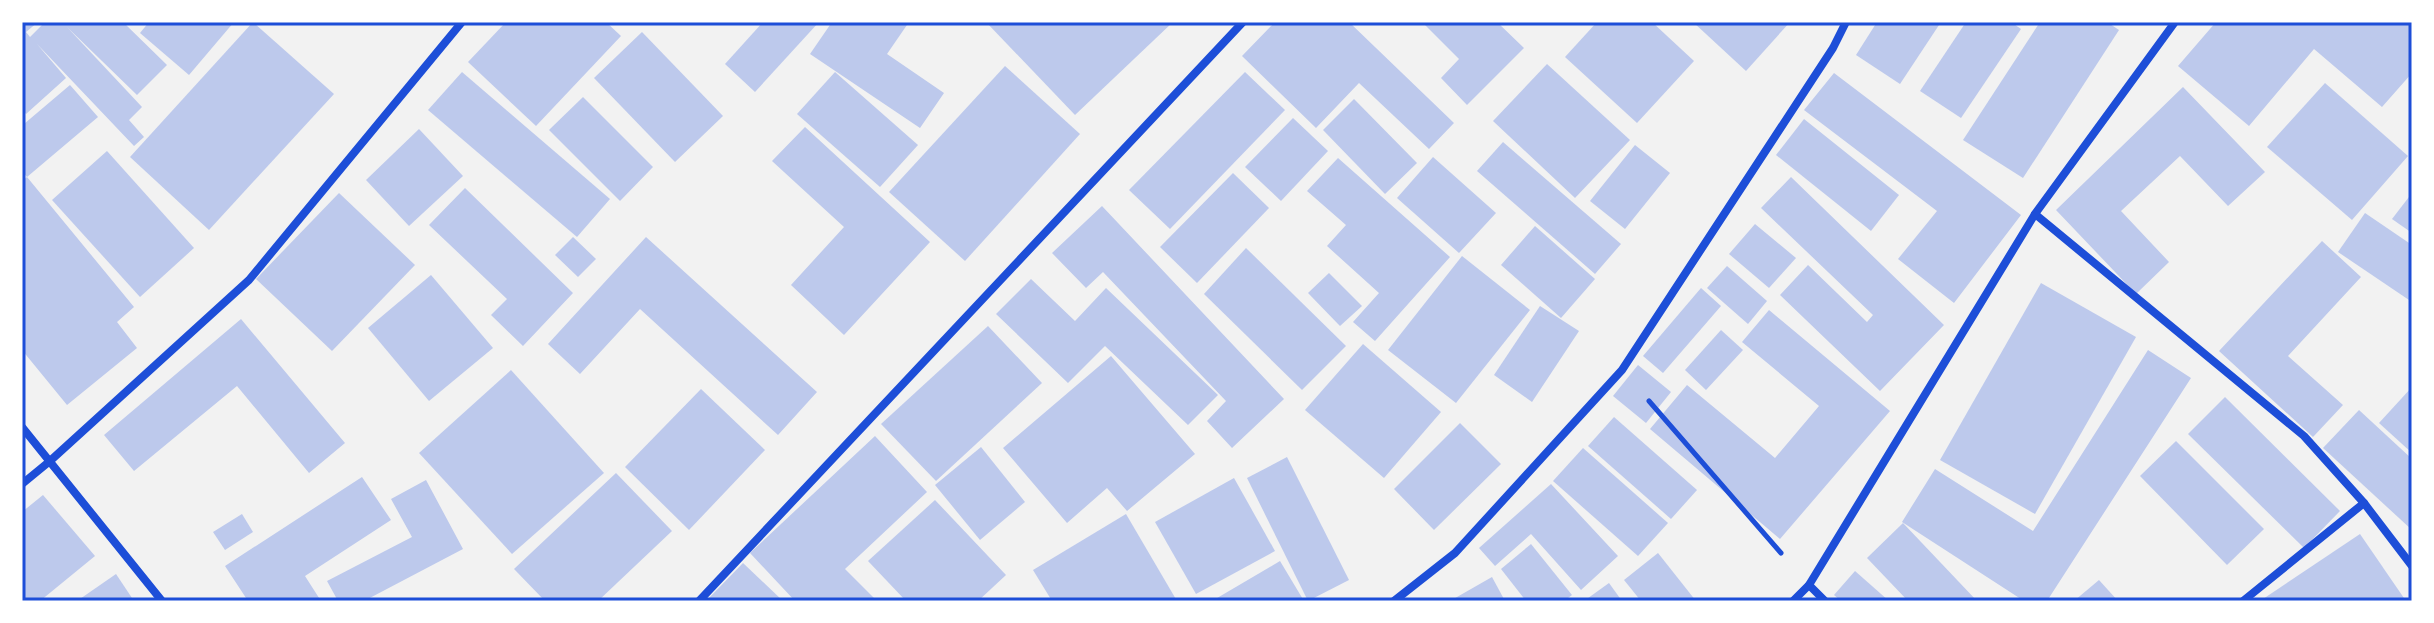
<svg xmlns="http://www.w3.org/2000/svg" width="2434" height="623" viewBox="0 0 2434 623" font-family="'Archivo Narrow',sans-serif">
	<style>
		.building { fill: #bdc9ec }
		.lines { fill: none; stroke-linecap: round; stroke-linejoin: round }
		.path { stroke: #1d4ed8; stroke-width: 5 }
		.minor { stroke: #1d4ed8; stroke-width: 8 }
		.neatline { fill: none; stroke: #1d4ed8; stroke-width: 3 }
	</style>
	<rect width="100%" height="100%" fill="#f2f2f2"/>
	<g class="building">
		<path d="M22 22H38L26 32 30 37 45 22H123L167 65 137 95 67 27 142 107 129 120 144 137 134 146 37 44 66 78 26 114 22 109Z"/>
		<path d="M149 22H234L189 75 140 33Z"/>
		<path d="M253 22 334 94 209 230 130 157Z"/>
		<path d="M506 22H606L621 36 536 126 468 62Z"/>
		<path d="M763 22H819L755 92 725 64Z"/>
		<path d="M832 22H909L887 54 944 93 920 128 810 54Z"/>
		<path d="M986 22H1173L1075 115Z"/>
		<path d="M1275 22H1349L1454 123 1429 149 1359 83 1316 128 1242 56Z"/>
		<path d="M1422 22H1497L1524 48 1467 105 1441 78 1459 59Z"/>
		<path d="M1597 22H1652L1694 61 1637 123 1565 57Z"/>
		<path d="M1693 22H1790L1746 71Z"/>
		<path d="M1877 22H1941L1900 84 1856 55Z"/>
		<path d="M1966 22H2011L2021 29 1961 118 1920 91Z"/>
		<path d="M2040 22H2107L2119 30 2023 178 1963 140Z"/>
		<path d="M2216 22H2412V73L2382 107 2314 49 2249 126 2178 66Z"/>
		<path d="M642 32 723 116 675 162 594 78Z"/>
		<path d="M1547 64 1630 140 1575 198 1493 121Z"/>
		<path d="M1005 66 1080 134 965 261 889 192Z"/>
		<path d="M462 72 610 199 577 237 428 110Z"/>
		<path d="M835 72 918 145 880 187 797 114Z"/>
		<path d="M1245 72 1285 110 1170 229 1129 190Z"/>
		<path d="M1834 73 2021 215 1954 303 1898 259 1937 211 1804 110Z"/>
		<path d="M2325 83 2408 156 2352 220 2267 147Z"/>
		<path d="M70 85 98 117 27 177 22 171V122L24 124Z"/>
		<path d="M2183 87 2265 172 2228 206 2180 156 2121 211 2169 262 2136 294 2056 210Z"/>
		<path d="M583 97 653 167 620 201 549 130Z"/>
		<path d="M1354 99 1417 163 1385 194 1323 130Z"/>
		<path d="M1293 118 1328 151 1281 201 1245 167Z"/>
		<path d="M1804 119 1899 195 1871 231 1776 155Z"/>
		<path d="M805 127 930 242 844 335 791 285 844 227 772 161Z"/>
		<path d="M419 129 463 176 409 226 366 180Z"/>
		<path d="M1503 142 1621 244 1595 274 1477 171Z"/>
		<path d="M1635 145 1670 173 1625 229 1590 201Z"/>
		<path d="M107 151 194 248 140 297 52 200Z"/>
		<path d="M1433 157 1496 213 1459 253 1397 198Z"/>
		<path d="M1338 158 1450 257 1375 341 1353 322 1379 293 1327 246 1346 225 1307 191Z"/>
		<path d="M1233 173 1269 208 1197 283 1160 247Z"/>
		<path d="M27 177 134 307 117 322 137 348 67 405 22 350V181Z"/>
		<path d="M1791 177 1944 325 1880 391 1780 295 1808 265 1867 322 1873 315 1761 208Z"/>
		<path d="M465 188 573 293 523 346 491 315 507 299 429 225Z"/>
		<path d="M339 193 415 265 332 351 256 279Z"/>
		<path d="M2412 193V233L2392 219Z"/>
		<path d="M1102 206 1284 399 1232 448 1207 421 1226 401 1103 272 1086 288 1052 253Z"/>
		<path d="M2365 213 2412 245V302L2338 252Z"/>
		<path d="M1755 224 1796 258 1769 288 1729 254Z"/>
		<path d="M1535 226 1595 279 1561 318 1501 265Z"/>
		<path d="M573 237 596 259 578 277 555 255Z"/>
		<path d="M646 237 817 392 778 435 640 309 580 374 548 344Z"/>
		<path d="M2322 241 2361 277 2288 356 2343 405 2313 437 2219 351Z"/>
		<path d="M1246 248 1346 346 1302 390 1204 294Z"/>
		<path d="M1462 256 1530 310 1456 403 1388 350Z"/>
		<path d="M1727 266 1767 301 1748 324 1707 288Z"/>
		<path d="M1329 273 1362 306 1340 326 1308 293Z"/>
		<path d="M431 275 493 348 429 401 368 328Z"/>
		<path d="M1031 279 1075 321 1106 288 1218 395 1188 425 1105 346 1068 383 996 314Z"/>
		<path d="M2041 283 2136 337 2035 514 1940 460Z"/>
		<path d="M1701 288 1721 306 1663 373 1643 356Z"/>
		<path d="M1540 306 1579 331 1532 402 1494 375Z"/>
		<path d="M1769 310 1890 411 1780 539 1650 429 1687 385 1775 458 1819 406 1742 342Z"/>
		<path d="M241 319 345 443 309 473 237 386 134 471 104 435Z"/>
		<path d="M988 326 1042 383 936 481 881 424Z"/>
		<path d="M1721 330 1743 350 1706 390 1685 370Z"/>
		<path d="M1363 344 1441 412 1384 478 1305 410Z"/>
		<path d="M2148 350 2191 378 2047 601H2024L1902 522 1935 469 2033 531Z"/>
		<path d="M1111 356 1195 454 1127 511 1107 488 1067 523 1003 448Z"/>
		<path d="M1638 365 1671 392 1646 423 1613 396Z"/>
		<path d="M511 370 604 473 512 554 419 453Z"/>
		<path d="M2412 387V453L2379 423Z"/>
		<path d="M701 389 765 450 689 530 625 467Z"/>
		<path d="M2225 397 2340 511 2304 548 2188 434Z"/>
		<path d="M2359 410 2412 459V530L2323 448Z"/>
		<path d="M1614 417 1697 490 1671 519 1588 446Z"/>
		<path d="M1460 423 1501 464 1434 530 1394 489Z"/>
		<path d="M875 436 927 492 845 569 877 601H795L750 553Z"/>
		<path d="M2176 441 2264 529 2227 565 2140 476Z"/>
		<path d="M981 447 1025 502 980 540 935 485Z"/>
		<path d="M1583 448 1668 523 1638 556 1553 481Z"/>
		<path d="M1287 457 1349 580 1308 601 1247 478Z"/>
		<path d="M616 473 672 531 598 601H545L514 569Z"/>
		<path d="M362 477 391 520 305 576 321 601H248L225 566Z"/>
		<path d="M1234 478 1275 551 1196 594 1155 522Z"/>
		<path d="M426 480 463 549 364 601H338L327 581 412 537 391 499Z"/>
		<path d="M1551 484 1618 556 1581 590 1531 534 1495 566 1479 548Z"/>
		<path d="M43 495 95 556 40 601H22V512Z"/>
		<path d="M935 500 1006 575 978 601H906L868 561Z"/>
		<path d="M242 514 253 532 225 550 213 532Z"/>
		<path d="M1126 514 1177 601H1052L1033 570Z"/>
		<path d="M1903 523 1977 601H1908L1867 558Z"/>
		<path d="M2360 534 2406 601H2260Z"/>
		<path d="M1531 544 1572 595 1564 601H1526L1501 569Z"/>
		<path d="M1658 553 1696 601H1641L1624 580Z"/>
		<path d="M1280 561 1304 601H1212Z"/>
		<path d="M743 563 783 601H706Z"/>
		<path d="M1855 571 1889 601H1841L1834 595Z"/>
		<path d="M116 574 134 601H77Z"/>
		<path d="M1492 577 1505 601H1450Z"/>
		<path d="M2099 580 2118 601H2074Z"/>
		<path d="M1609 583 1622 601H1584Z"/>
	</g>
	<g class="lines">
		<path class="path" d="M1649 401 1781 553"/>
		<g class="minor">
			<path d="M2035 214 2304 436 2364 503 2412 566"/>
			<path d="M22 427 162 601"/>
			<path d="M22 484 50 461 249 280 462 22"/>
			<path d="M1809 585 1825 601"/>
			<path d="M699 601 1243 22"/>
			<path d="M1394 601 1455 553 1622 370 1833 48 1846 22"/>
			<path d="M1793 601 1809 585 2035 214 2175 22"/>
			<path d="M2243 601 2364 503"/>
		</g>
	</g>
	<rect width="2434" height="623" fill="none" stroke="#ffffff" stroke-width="48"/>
	<rect x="24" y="24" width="2386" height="575" class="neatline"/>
</svg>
